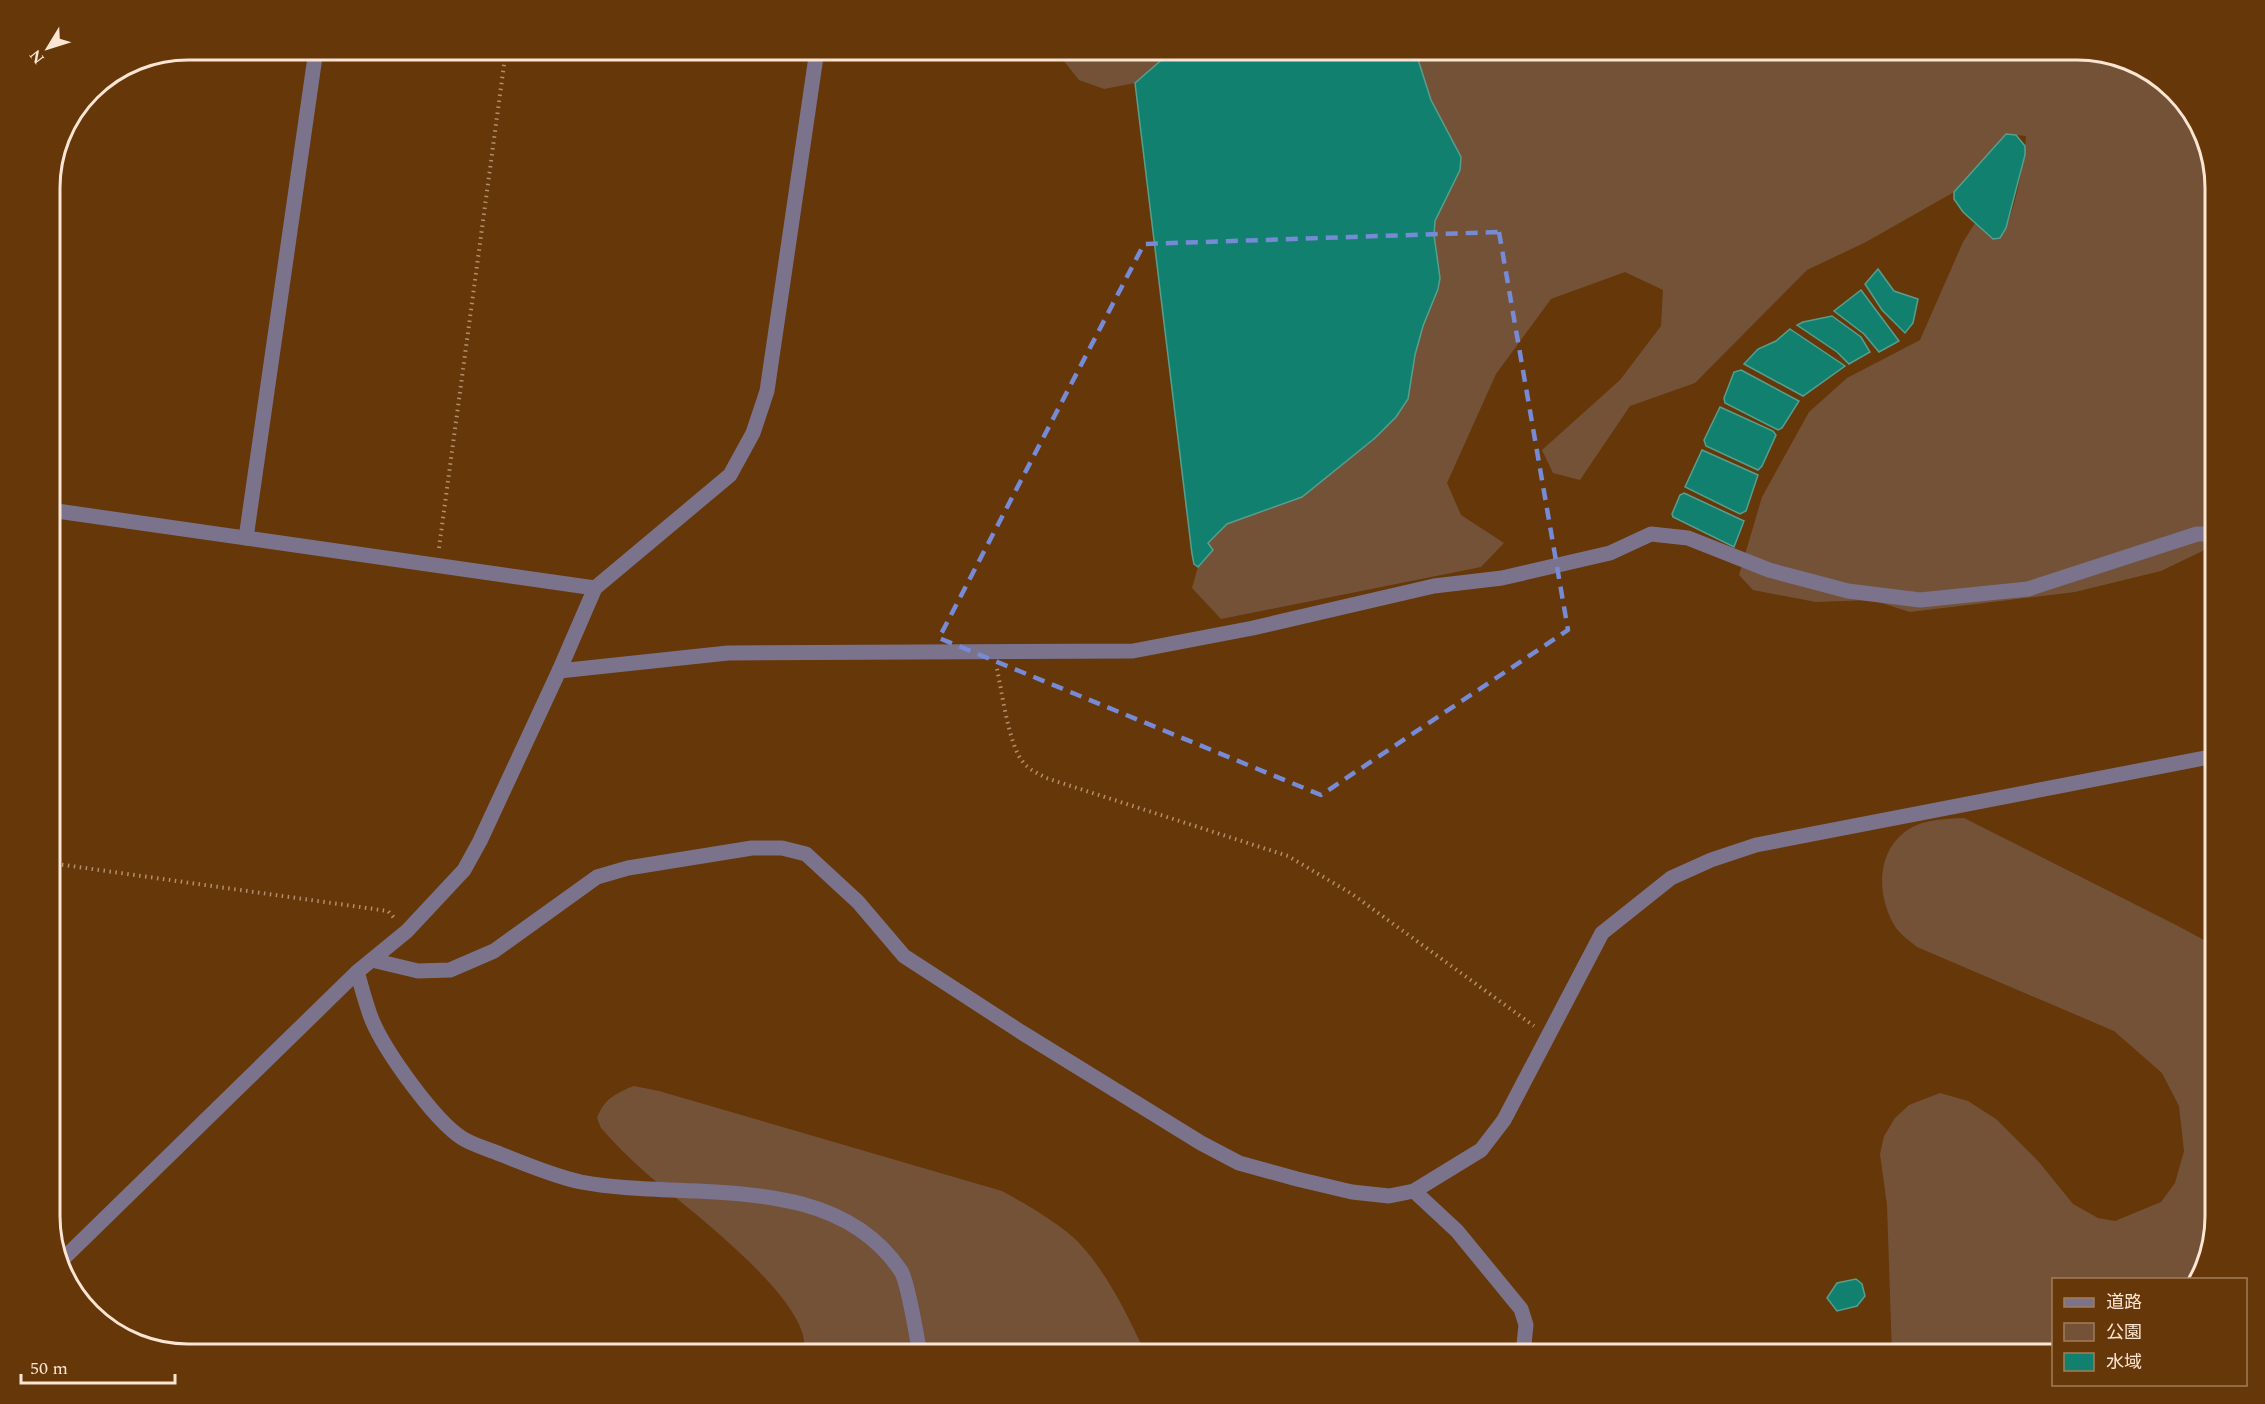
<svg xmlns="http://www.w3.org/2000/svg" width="2265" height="1404" viewBox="0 0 2265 1404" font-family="Spectral,'Noto Sans JP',serif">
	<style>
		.green { fill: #745238 }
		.water { fill: #12806f; stroke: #589e8d; stroke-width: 1.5 }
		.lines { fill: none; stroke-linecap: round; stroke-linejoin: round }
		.path { stroke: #b28f6e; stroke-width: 4; stroke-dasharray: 1.5 4.5; stroke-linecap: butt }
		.minor { stroke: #7b738c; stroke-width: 15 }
		.marked { fill: none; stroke: #768ad6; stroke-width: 4.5; stroke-dasharray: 12 8; stroke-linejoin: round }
		.rim { fill: none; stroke: #fce5d3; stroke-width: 3 }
	</style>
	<rect width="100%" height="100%" fill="#663708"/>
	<g class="green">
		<path d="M1055 50H1173L1135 83 1104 89 1079 80Z"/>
		<path d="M1415 50H2077L2146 68 2197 119 2215 180V545L2161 571 2075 592 1910 612 1872 600 1816 602 1753 590 1739 575 1762 497 1809 412 1847 378 1920 340 1963 242 1975 223 1992 239 2001 238C2015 212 2024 165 2026 136L2006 134 1954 192 1866 242 1807 270 1695 383 1630 406 1580 480 1553 473 1542 450 1620 380 1661 326 1663 290 1625 272 1551 299 1496 374 1447 483 1461 515 1504 543 1481 567 1221 619 1192 588 1198 567 1213 550 1208 543 1227 524 1302 497 1375 438 1396 417 1408 399 1415 355 1423 326 1438 289 1440 278 1434 235 1443 125 1431 100Z"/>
		<path d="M1964 818 2178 926 2215 946V1216L2198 1279 2054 1280 2053 1354H1892L1887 1205 1880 1154 1884 1136 1895 1118 1909 1105 1940 1093 1968 1101 1996 1119 2039 1162 2073 1204 2098 1218 2115 1221 2161 1202 2175 1183 2184 1151 2179 1106 2162 1073 2114 1031 1917 947C1910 941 1901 935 1896 928 1877 898 1875 854 1906 831 1923 819 1945 819 1964 818Z"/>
		<path d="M634 1086 659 1091 1002 1191C1024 1203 1062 1225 1079 1243 1109 1275 1127 1315 1146 1354H803C820 1305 680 1203 646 1173 630 1159 615 1144 601 1128L597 1118C604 1099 616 1093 634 1086Z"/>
	</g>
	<g class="water">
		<path d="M1173 50H1415L1431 100 1461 157 1460 170 1435 221 1434 235 1440 278 1438 289 1423 326 1415 355 1408 399 1396 417 1375 438 1302 497 1227 524 1208 543 1213 550 1198 567 1194 564 1192 554 1135 83Z"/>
		<path d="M2006 134 2016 135 2025 146V155L2006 228 2000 238 1993 239 1963 212 1954 199V192Z"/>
		<path d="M1878 269 1894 291 1918 299 1913 323 1905 333 1882 310 1865 284Z"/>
		<path d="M1861 290 1899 341 1879 352 1864 334 1834 311Z"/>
		<path d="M1832 316 1861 337 1870 352 1849 364 1837 352 1797 325 1803 322Z"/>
		<path d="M1790 329 1845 366 1803 396 1744 364 1758 349 1776 341Z"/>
		<path d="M1741 370 1799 401 1782 428 1778 430 1725 403 1724 398 1734 372Z"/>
		<path d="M1720 407 1773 431 1776 435 1762 466 1758 470 1706 446 1704 440Z"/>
		<path d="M1702 450 1758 475 1746 511 1740 514 1685 487Z"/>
		<path d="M1684 493 1744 521 1734 547 1673 517 1672 514 1680 495Z"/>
		<path d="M1856 1279 1862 1284 1865 1296 1857 1306 1837 1311 1827 1298 1837 1283Z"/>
	</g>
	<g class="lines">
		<g class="path">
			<path d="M439 548 506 50"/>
			<path d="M997 669C1002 692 1009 746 1023 762 1029 770 1038 773 1046 778L1288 856 1352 894 1534 1026"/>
			<path d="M50 863 388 911 396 920"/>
		</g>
		<g class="minor">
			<path d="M50 510 595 588"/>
			<path d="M246 538 316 50"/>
			<path d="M559 671 728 653 1133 651 1253 628 1434 586 1502 578 1610 553 1651 534 1688 538 1769 570 1848 591 1920 600 2028 589 2197 534H2215"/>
			<path d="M372 960 418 971 450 970 494 951 597 877 628 868 752 848H782L806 854 858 902 904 956 1021 1032 1201 1143 1239 1163 1297 1179 1352 1192 1389 1196 1414 1191 1481 1150 1504 1120 1602 933 1671 878 1711 860 1756 845 2215 756"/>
			<path d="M357 972C362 988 366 1005 372 1020 385 1051 434 1120 462 1138 473 1145 488 1149 500 1154 526 1164 553 1176 581 1182 686 1202 832 1168 901 1271 908 1282 917 1338 920 1354"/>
			<path d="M1414 1191 1457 1231 1521 1309 1526 1325 1523 1354"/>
			<path d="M61 1261 357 972 407 931 464 870 480 841 559 671 595 588 730 475 753 433 767 391 817 50"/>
		</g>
	</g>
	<path class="marked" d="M1499 232 1568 630 1321 795 939 638 1144 244Z"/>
	<path d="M0 0H2265V1404H0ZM188 60H2077A128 128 0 0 1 2205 188V1216A128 128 0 0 1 2077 1344H188A128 128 0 0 1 60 1216V188A128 128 0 0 1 188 60Z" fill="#663708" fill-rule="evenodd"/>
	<path class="rim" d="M188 60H2077A128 128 0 0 1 2205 188V1216A128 128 0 0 1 2077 1344H188A128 128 0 0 1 60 1216V188A128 128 0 0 1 188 60Z"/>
	<rect x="2052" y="1278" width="195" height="108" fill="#663708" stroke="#a27d59" stroke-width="1.5"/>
	<rect x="2064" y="1298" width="30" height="9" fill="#7b738c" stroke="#a27d59" stroke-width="1.5"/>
	<text x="2106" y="1308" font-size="18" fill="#fce5d3">道路</text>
	<rect x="2064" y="1323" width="30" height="18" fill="#745238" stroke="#a27d59" stroke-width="1.5"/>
	<text x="2106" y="1338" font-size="18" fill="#fce5d3">公園</text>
	<rect x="2064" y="1353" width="30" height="18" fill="#12806f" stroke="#a27d59" stroke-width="1.5"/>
	<text x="2106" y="1368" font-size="18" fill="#fce5d3">水域</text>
	<g transform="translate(48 48) rotate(232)" stroke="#663708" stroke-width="4.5" paint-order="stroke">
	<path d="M0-4.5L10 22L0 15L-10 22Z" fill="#fce5d3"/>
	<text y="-9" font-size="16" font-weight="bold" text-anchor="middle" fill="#fce5d3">N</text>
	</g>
	<path d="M21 1374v9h154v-9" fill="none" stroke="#fce5d3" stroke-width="3"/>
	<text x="30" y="1374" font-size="18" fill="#fce5d3" stroke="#663708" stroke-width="4.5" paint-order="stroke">50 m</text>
</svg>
